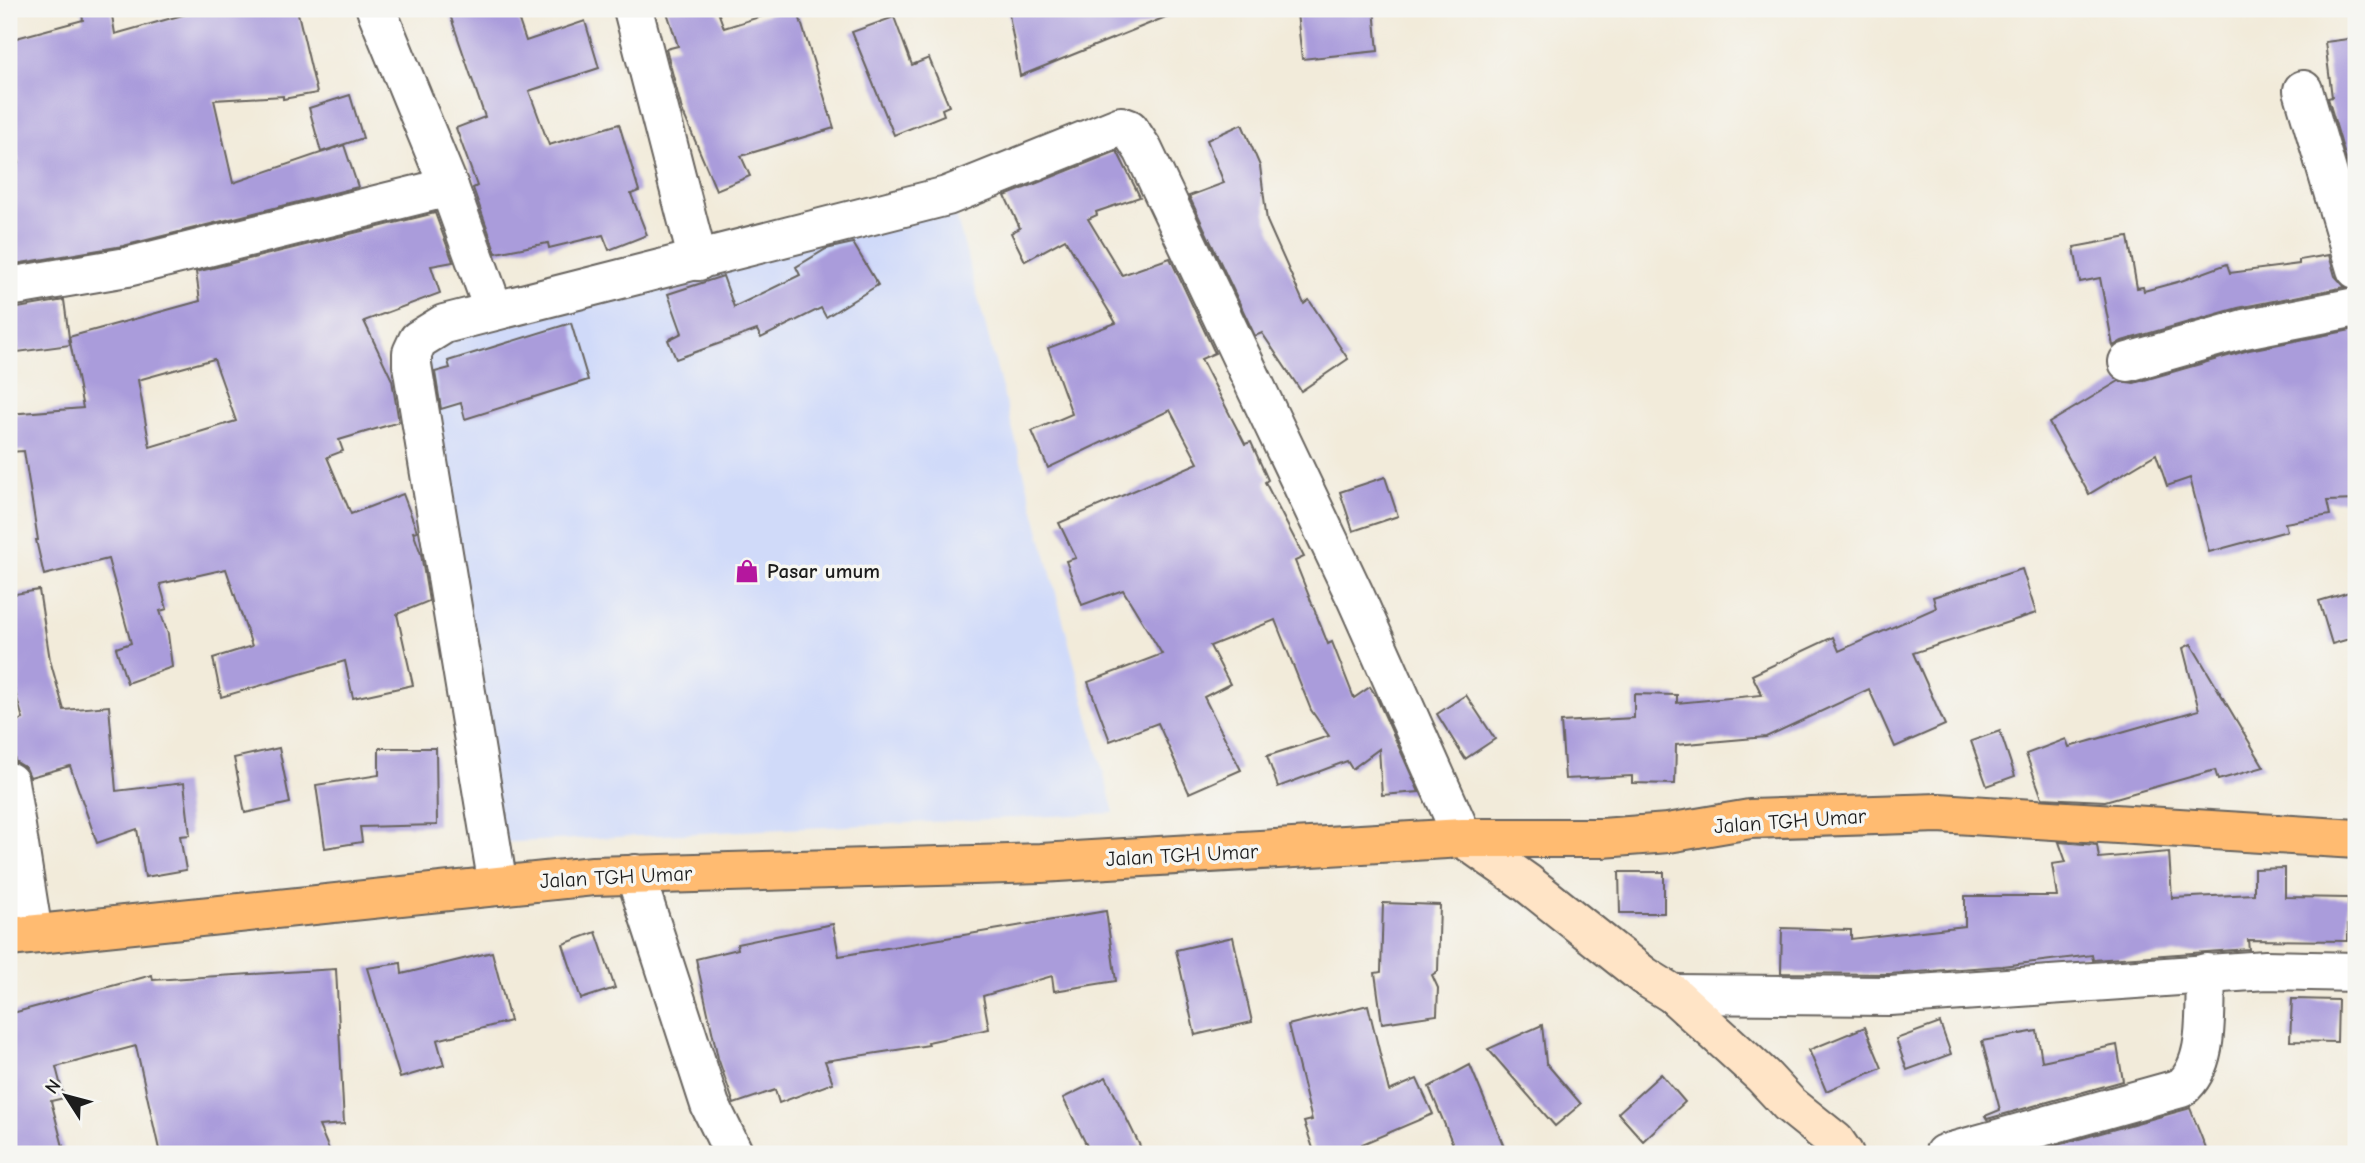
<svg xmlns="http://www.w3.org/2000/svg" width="2365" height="1163" viewBox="0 0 2365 1163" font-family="'Comic Neue',sans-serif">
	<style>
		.built { fill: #d0daf9 }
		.building { fill: #aa9cdb; fill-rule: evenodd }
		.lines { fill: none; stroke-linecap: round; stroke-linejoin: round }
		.street-casing { stroke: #67645e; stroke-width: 42 }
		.secondary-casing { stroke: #67645e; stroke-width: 42 }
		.primary-casing { stroke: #67645e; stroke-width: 42 }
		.street { stroke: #fff; stroke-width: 38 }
		.secondary { stroke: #ffe4c6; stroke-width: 38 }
		.primary { stroke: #ffbb71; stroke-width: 38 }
		.labels { text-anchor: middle; stroke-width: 7; stroke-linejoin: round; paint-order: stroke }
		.poi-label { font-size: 21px; font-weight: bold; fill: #1c1c1c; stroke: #f6f6f2; text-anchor: start }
		.street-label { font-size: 21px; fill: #1c1c1c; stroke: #f6f6f2 }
	</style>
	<rect width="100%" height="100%" fill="#f6f6f2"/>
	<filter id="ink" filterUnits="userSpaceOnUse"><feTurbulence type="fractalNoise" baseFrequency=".0143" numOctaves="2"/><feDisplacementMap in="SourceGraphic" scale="14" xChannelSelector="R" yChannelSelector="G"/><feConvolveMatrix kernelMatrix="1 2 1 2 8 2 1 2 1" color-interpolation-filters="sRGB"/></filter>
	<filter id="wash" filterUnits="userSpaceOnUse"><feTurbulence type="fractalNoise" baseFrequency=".00686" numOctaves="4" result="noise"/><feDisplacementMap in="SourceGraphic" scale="28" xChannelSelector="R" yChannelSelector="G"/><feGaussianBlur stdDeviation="1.57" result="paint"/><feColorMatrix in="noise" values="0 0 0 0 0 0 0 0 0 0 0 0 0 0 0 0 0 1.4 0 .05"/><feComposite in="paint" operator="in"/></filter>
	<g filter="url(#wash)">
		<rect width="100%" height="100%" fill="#f2ebda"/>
		<path class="built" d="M949 188 1114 813 494 843 400 328Z"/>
		<g id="blocks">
			<g class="building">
				<path d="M81 9H111L115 34 204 9H297L317 93 283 99V96L214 100 233 183 344 145 358 187 123 246 9 265V166L19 163 9 120V40L83 20Z"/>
				<path d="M448 9H515L526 41 585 21 599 68 529 91 549 145 619 124 639 191 631 194 647 235 609 250 603 235 549 248 548 243 496 253 473 188 477 186 456 128 485 117Z"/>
				<path d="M666 9H717L724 28 785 9H797L834 128 741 156 750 176 716 190 682 110 666 49 678 46Z"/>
				<path d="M1008 9H1183V10L1020 76Z"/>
				<path d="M1340 9H1374L1378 51 1302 59 1297 13Z"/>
				<path d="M894 17 912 65 929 58 949 106 942 109 944 115 894 135 852 32Z"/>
				<path d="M2356 38V193L2328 98 2332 97 2325 42Z"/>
				<path d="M350 95 363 138 321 152 309 108Z"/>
				<path d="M1242 124 1260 166 1267 221 1304 304 1309 300 1348 359 1301 391 1262 333 1255 336 1189 196 1224 183 1207 140Z"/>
				<path d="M1117 151 1140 197 1096 212 1097 215 1088 219 1122 275 1170 258 1215 353 1201 359 1245 444 1251 442 1268 480 1265 482 1304 557 1295 561 1328 644 1332 642 1354 698 1370 687 1376 696 1419 792 1382 795 1379 749 1352 769 1347 761 1278 787 1267 756 1329 736 1311 710 1275 620 1210 646 1230 684 1204 697 1241 770 1189 793 1158 723 1110 741 1088 682 1162 654 1123 590 1082 605 1066 561 1076 558 1059 523 1198 463 1170 410 1048 468 1032 431 1072 414 1048 348 1116 323 1065 239 1025 261 1011 233 1020 228 1005 196Z"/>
				<path d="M435 213 453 262 431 266 440 293 364 321 392 380 399 422 339 440 343 451 327 457 351 514 403 494 417 531 413 532 421 554 429 601 397 614 413 685 353 698 345 661 221 697 213 658 252 646 226 569 160 584 167 609 160 611 168 634 172 667 127 683 116 648 131 643 108 559 44 575 36 540H38L24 451 9 452V414L83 408 69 337 200 301 196 272ZM214 359 236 421 150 447 138 380Z"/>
				<path d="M2128 237 2137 288 2143 287 2144 291 2181 281 2227 264 2230 273 2299 264V260L2329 255 2335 276 2345 287 2238 308 2122 341 2113 346 2100 278 2080 282 2074 247Z"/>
				<path d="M853 243 878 285 826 317 821 308 761 338 757 330 676 359 668 340 682 333 668 294 723 276 734 307 800 275 796 267 826 249Z"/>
				<path d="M64 300 70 345 18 352 12 309Z"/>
				<path d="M571 323 588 380 465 419 461 403 441 409 435 372 450 368 448 361Z"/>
				<path d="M2356 329V500L2327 501 2330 515 2285 523 2287 531 2209 552 2190 478 2167 486 2156 454 2089 494 2049 423 2119 381 2134 383 2249 350Z"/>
				<path d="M1385 477 1398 516 1353 531 1340 492Z"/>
				<path d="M2022 569 2036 613 1913 653 1945 725 1895 747 1869 689 1766 737 1676 745 1675 784 1632 783V776L1565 779 1561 722 1634 718V694L1677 695V703L1762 695 1752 675 1833 637 1839 651 1936 608 1933 597Z"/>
				<path d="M39 590 50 660 64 710 109 706 116 791 184 783 190 835 180 836 186 870 145 877 137 829 97 843 70 766 30 777 26 768 15 761 9 723 23 719 9 671V595Z"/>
				<path d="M2356 590V637L2332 644 2319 601Z"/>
				<path d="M2191 644 2264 767 2218 780 2215 770 2105 801 2042 798 2026 754 2066 739 2069 747 2199 710 2183 648Z"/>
				<path d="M1466 695 1495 739 1465 759 1437 714Z"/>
				<path d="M2000 731 2015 776 1987 786 1971 741Z"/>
				<path d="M279 748 290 803 245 813 234 758Z"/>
				<path d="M379 748H436L437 825 360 827 362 842 325 848 316 785 379 775Z"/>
				<path d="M2059 842 2097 845 2099 858 2169 852 2172 898 2254 894V869L2285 868V897L2348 898V941L2248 940 2249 949 2093 960 2092 955 2002 966 1889 974 1781 973 1782 928 1851 930V939L1965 926V896H2057L2052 864 2066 862Z"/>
				<path d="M1619 872H1664V913H1620Z"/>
				<path d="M1383 903 1440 905 1438 971 1432 975 1438 988 1437 1015 1382 1023 1375 973 1381 972Z"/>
				<path d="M1106 911 1116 981 1054 991 1052 976 983 996 989 1029 928 1042 929 1045 825 1061 833 1083 779 1103 775 1090 734 1104 718 1058 696 959 738 949 737 944 833 924 839 956Z"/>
				<path d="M596 932 615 988 581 999 563 944Z"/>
				<path d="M1233 937 1252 1022 1195 1035 1176 950Z"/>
				<path d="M492 952 510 1021 437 1040 444 1065 400 1078 367 968 401 963 402 974Z"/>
				<path d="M336 969 344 1124 319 1126 331 1154H160L136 1046 56 1067 64 1098 51 1101 65 1154H9V1014L152 975 153 980Z"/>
				<path d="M2292 999 2338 1000 2337 1042 2290 1041Z"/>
				<path d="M1368 1005 1389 1091 1417 1079 1433 1114 1362 1144 1363 1148 1347 1154H1315L1304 1122 1312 1120 1288 1025Z"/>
				<path d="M1940 1023 1951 1054 1907 1070 1896 1039Z"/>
				<path d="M1542 1025 1546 1063 1581 1104 1555 1126 1488 1049Z"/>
				<path d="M1865 1027 1882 1068 1826 1091 1809 1050Z"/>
				<path d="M2037 1031 2042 1061 2117 1045 2123 1081 1987 1119 1985 1116 2000 1110 1982 1041Z"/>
				<path d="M1470 1065 1507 1154H1457L1429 1087Z"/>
				<path d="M1661 1074 1685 1102 1643 1141 1618 1113Z"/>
				<path d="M1106 1077 1144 1154H1091L1063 1098Z"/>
				<path d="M2190 1108 2208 1154H2025L2187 1109Z"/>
			</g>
		</g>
	</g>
	<g filter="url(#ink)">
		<use href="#blocks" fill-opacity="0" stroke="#67645e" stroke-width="2"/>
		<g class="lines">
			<g class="street-casing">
				<g id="street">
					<path d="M376 9 449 187 494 311"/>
					<path d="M633 9 698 261"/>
					<path d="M2303 90 2356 269"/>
					<path d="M9 287 127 267 449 187"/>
					<path d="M2128 362 2244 329 2356 307"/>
					<path d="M9 782 33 934"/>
					<path d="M635 874 710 1105 734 1154"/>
					<path d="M498 886 412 365V353L418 340 444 324 947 196 1121 126 1129 129 1143 150 1356 598 1463 838"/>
					<path d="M1673 994 1890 996 2266 970 2356 972"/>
					<path d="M1944 1154 2181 1088C2211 1064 2204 1009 2206 973"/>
				</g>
			</g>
			<g class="secondary-casing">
				<path id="secondary" d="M1463 838 1527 883 1644 976 1673 994 1763 1076 1789 1104 1835 1141 1844 1154"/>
			</g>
			<g class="primary-casing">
				<path id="primary" d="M9 937 593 876 1041 863 1463 838H1602L1668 833 1750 819 1939 813 2356 839"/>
			</g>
			<use href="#street" class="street"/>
			<use href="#secondary" class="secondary"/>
			<use href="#primary" class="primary"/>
		</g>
	</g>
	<defs>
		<g id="shop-bare" transform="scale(1.89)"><path d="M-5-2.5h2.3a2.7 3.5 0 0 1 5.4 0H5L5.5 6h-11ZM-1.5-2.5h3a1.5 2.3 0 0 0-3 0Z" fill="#b5179e" stroke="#f6f6f2" stroke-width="2.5" paint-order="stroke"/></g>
	</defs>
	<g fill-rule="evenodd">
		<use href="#shop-bare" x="747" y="571"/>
	</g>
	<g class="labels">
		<g class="poi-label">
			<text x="767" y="578">Pasar umum</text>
		</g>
		<g class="street-label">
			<text transform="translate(1790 821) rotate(-4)" y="7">Jalan TGH Umar</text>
			<text transform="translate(1182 855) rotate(-3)" y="7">Jalan TGH Umar</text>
			<text transform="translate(616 877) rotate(-3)" y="7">Jalan TGH Umar</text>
		</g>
	</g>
	<rect width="2365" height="1163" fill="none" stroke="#f6f6f2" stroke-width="35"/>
	<g transform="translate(66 1096) rotate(306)" stroke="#f6f6f2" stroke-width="5" paint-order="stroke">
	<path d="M0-5L12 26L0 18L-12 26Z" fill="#1c1c1c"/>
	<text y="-10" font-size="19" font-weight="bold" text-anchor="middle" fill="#1c1c1c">N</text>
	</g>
</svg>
